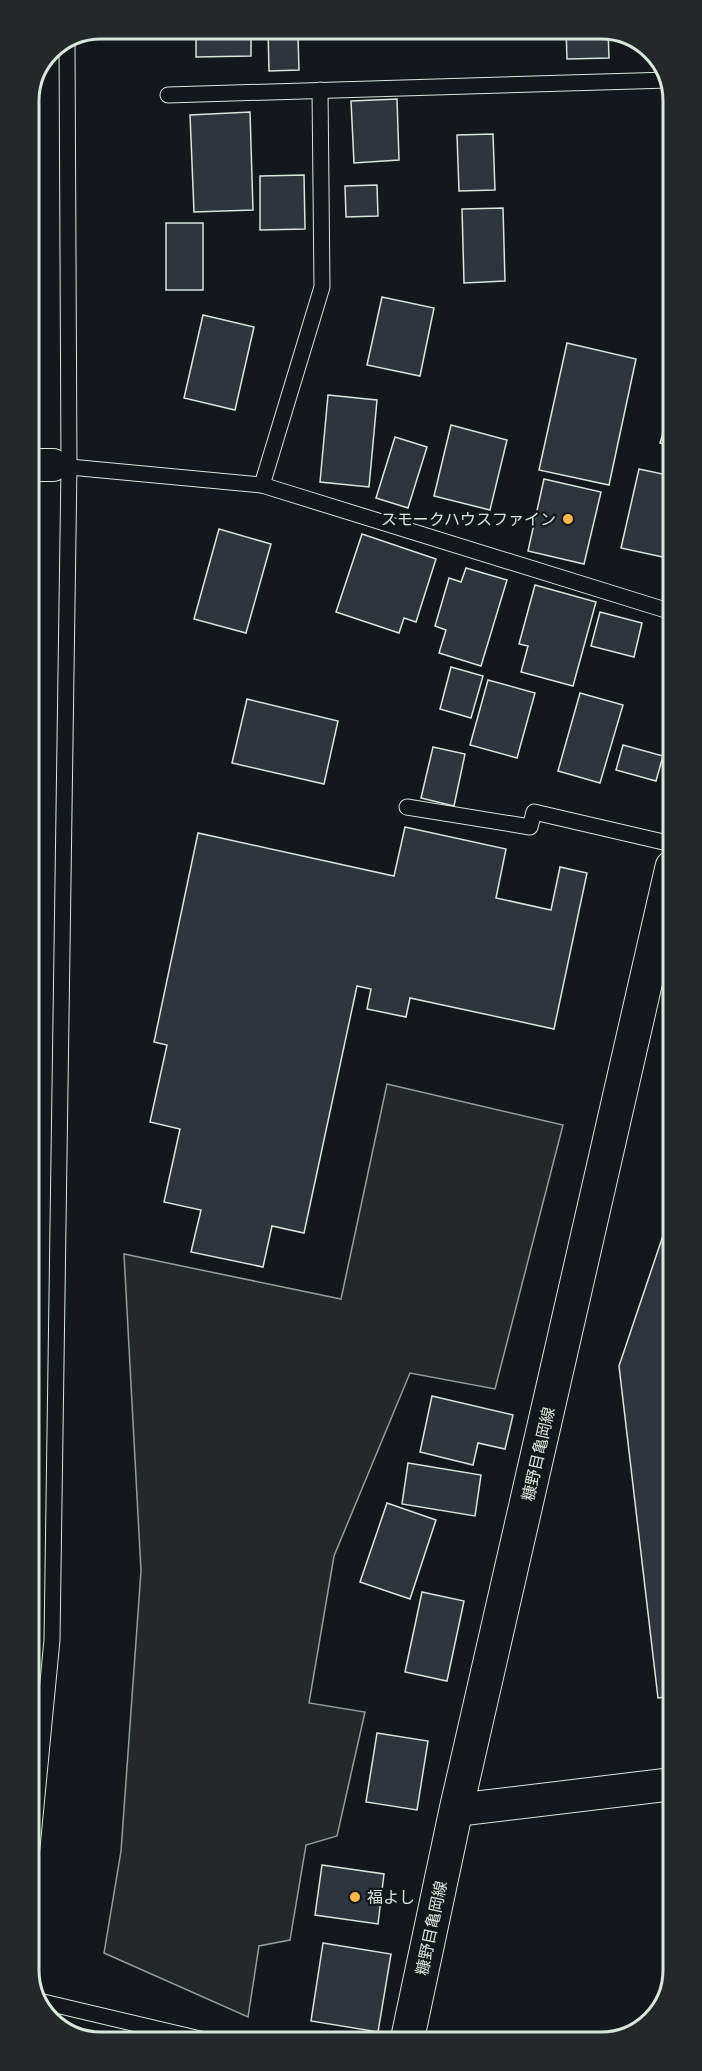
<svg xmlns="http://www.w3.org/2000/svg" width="702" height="2071" viewBox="0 0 702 2071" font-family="'Sofia Sans Condensed','Noto Sans JP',sans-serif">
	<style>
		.parking { fill: #24282b; stroke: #939e99; stroke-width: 1.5 }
		.building { fill: #2c363c; stroke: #d8e6dc; stroke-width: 1.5 }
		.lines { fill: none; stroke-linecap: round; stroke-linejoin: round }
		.lane-casing { stroke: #d8e6dc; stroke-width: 17 }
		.street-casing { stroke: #d8e6dc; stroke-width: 34 }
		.secondary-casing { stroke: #d8e6dc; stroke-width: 35 }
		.lane { stroke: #14181c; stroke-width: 15 }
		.street { stroke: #14181c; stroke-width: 32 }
		.secondary { stroke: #14181c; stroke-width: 33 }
		.poi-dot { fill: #ffb74d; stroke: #14181c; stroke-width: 2 }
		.labels { text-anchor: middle; stroke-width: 4.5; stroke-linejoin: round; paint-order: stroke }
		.poi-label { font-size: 16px; fill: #d8e6dc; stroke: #14181c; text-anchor: end }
		.street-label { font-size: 16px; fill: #d8e6dc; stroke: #14181c }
		.rim { fill: none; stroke: #d8e6dc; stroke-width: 3 }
	</style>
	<rect width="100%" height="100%" fill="#14181c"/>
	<path class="parking" d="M387 1084 563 1125 495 1389 410 1373 334 1556 309 1703 365 1712 337 1836 306 1845 290 1940 259 1946 248 2017 104 1953 121 1851 141 1571 124 1254 341 1299Z"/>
	<g class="building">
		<path d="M196 29H251V56L196 57Z"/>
		<path d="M268 29H346V36L298 37 299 70 269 71Z"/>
		<path d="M388 29H435V35L388 36Z"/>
		<path d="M566 29 608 30 609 58 567 59Z"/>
		<path d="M397 99 399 160 354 163 351 101Z"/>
		<path d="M250 112 253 210 194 212 190 115Z"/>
		<path d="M493 134 495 190 459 191 457 135Z"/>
		<path d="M304 175 305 229 260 230V176Z"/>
		<path d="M377 185 378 216 346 217 345 186Z"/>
		<path d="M503 208 505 281 464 283 462 209Z"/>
		<rect x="166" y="223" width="37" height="67"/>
		<path d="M382 297 434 308 420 376 367 365Z"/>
		<path d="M203 315 254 327 235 410 184 398Z"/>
		<path d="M567 343 636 359 609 485 539 470Z"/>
		<path d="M328 395 377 400 369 487 320 482Z"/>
		<path d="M672 403V447L660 443Z"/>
		<path d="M451 425 507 440 490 510 434 496Z"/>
		<path d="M395 437 427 447 408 508 376 498Z"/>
		<path d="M639 469 672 476V559L621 548Z"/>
		<path d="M544 479 601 492 584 564 528 551Z"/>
		<path d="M219 529 271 544 246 633 194 619Z"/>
		<path d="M362 534 436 559 416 622 404 618 399 633 336 612Z"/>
		<path d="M466 568 507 580 481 666 439 653 446 630 435 626 449 578 461 582Z"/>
		<path d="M535 585 596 602 573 686 521 672 528 646 519 644Z"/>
		<path d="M600 612 642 623 634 657 591 646Z"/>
		<path d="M451 667 483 676 471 718 440 709Z"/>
		<path d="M488 680 535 693 517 758 470 745Z"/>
		<path d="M580 693 623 705 600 783 558 771Z"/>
		<path d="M247 699 338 721 324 784 232 763Z"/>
		<path d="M623 745 663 756 656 781 616 770Z"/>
		<path d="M433 747 465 754 454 806 421 798Z"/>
		<path d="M405 827 506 849 496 898 551 910 560 867 587 873 554 1029 410 998 406 1017 367 1009 371 989 357 986 304 1233 272 1226 263 1267 191 1252 201 1210 164 1202 180 1129 150 1122 167 1045 154 1042 198 833 394 876Z"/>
		<path d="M673 1206V1696L658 1698 619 1366Z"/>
		<path d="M432 1396 513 1415 505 1449 478 1443 473 1465 420 1452Z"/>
		<path d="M408 1463 481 1475 475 1516 402 1504Z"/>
		<path d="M387 1503 436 1520 410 1599 360 1582Z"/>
		<path d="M422 1592 464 1601 447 1681 405 1672Z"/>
		<path d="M377 1733 428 1741 417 1810 366 1802Z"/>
		<path d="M322 1865 384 1874 378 1924 315 1915Z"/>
		<path d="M323 1943 391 1954 378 2032 311 2021Z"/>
	</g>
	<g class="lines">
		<g class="lane-casing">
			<g id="lane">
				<path d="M168 95 669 80"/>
				<path d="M59 466 262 485 672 612"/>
				<path d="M262 485 322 287 320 90"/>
				<path d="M407 807 530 827 534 812 672 844"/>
				<path d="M31 1858 52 1640 69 466 67 43"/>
				<path d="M39 2001 213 2042"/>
			</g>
		</g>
		<g class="street-casing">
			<g id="street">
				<path d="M29 465H53"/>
				<path d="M456 1810 673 1784"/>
			</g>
		</g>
		<g class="secondary-casing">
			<path id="secondary" d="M407 2041 456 1810 672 867"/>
		</g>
		<use href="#lane" class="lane"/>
		<use href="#street" class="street"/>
		<use href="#secondary" class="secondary"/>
	</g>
	<g class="poi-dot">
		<circle cx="568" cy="519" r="6"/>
		<circle cx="355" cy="1897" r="6"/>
	</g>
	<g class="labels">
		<g class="poi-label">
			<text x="556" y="525">スモークハウスファイン</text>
			<text x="367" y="1903" text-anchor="start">福よし</text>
		</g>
		<g class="street-label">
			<text transform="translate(538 1454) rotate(-77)" y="6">糠野目亀岡線</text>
			<text transform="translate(431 1928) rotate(-78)" y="6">糠野目亀岡線</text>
		</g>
	</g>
	<path d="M0 0H702V2071H0ZM101 39H601A62 62 0 0 1 663 101V1970A62 62 0 0 1 601 2032H101A62 62 0 0 1 39 1970V101A62 62 0 0 1 101 39Z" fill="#24282b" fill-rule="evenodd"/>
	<path class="rim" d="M101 39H601A62 62 0 0 1 663 101V1970A62 62 0 0 1 601 2032H101A62 62 0 0 1 39 1970V101A62 62 0 0 1 101 39Z"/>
</svg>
